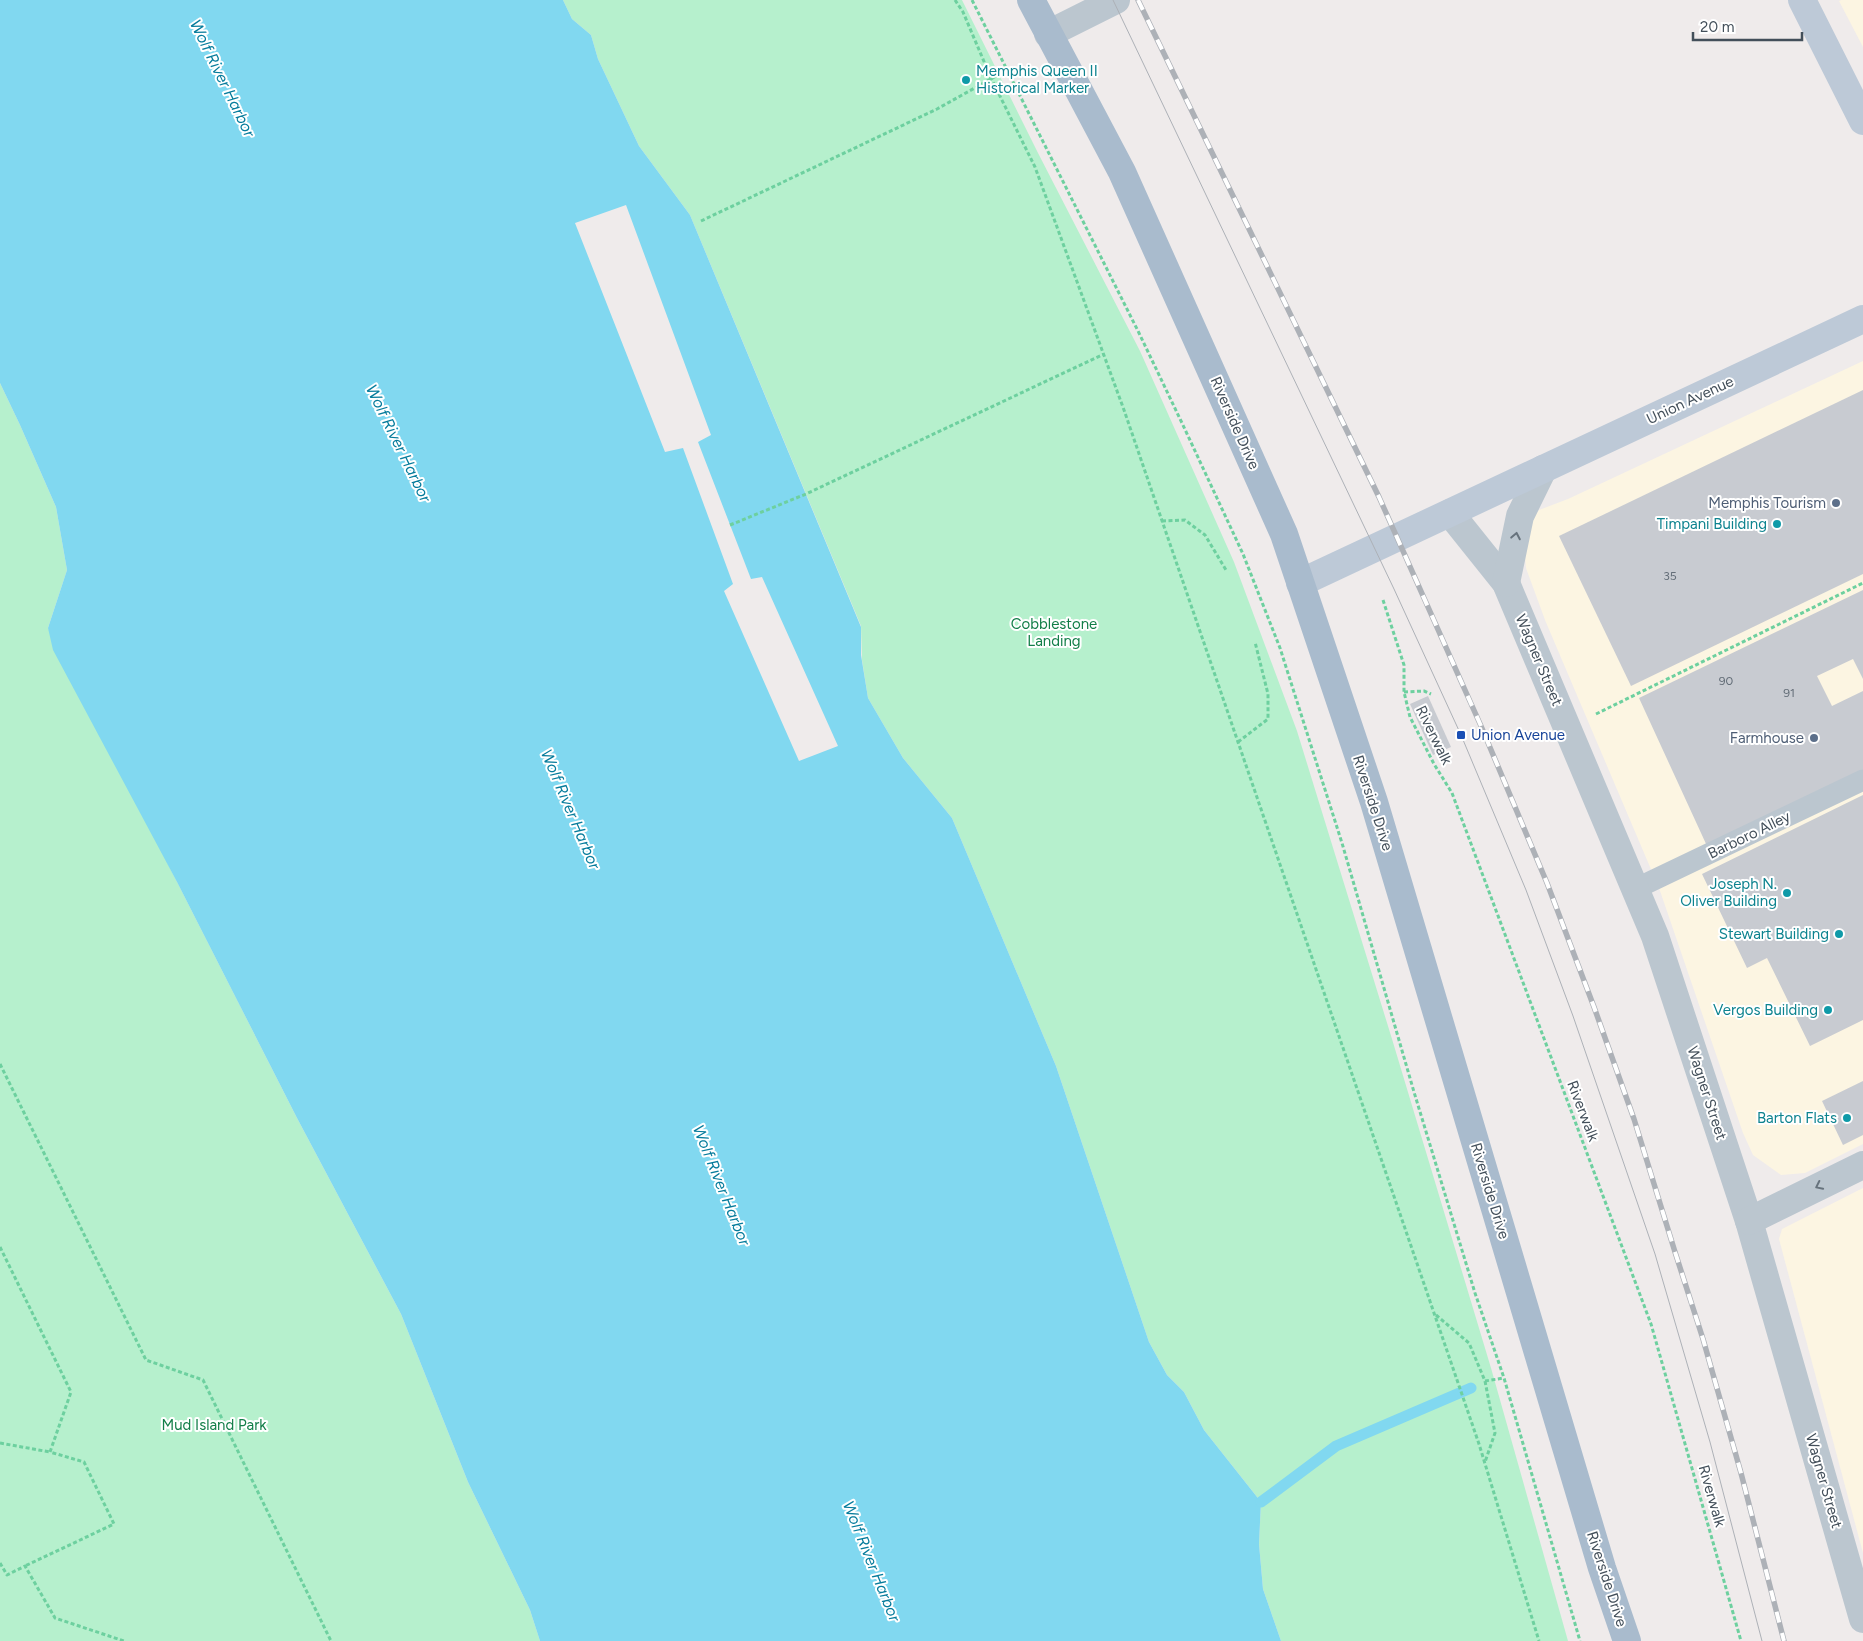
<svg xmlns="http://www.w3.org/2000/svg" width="1863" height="1641" viewBox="0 0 1863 1641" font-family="Figtree,sans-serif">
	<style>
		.commercial { fill: #fcf5e2 }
		.green { fill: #b6f0cd }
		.water { fill: #81d8f0 }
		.pier { fill: #efebeb }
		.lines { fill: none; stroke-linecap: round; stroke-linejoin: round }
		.stream { stroke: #81d8f0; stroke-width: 11 }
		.building { fill: #c8cbd1 }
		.path { stroke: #6dd09f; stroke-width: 3; stroke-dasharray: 4 2.5; stroke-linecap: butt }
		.service { stroke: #bbc6cf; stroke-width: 21 }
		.minor { stroke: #bbc6cf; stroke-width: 28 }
		.tertiary { stroke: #bbc6cf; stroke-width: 28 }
		.secondary { stroke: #bdc9d7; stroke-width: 28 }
		.primary { stroke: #a9bbcd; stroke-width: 28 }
		.tram { stroke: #adb1b7; stroke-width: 1 }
		.rail-casing { stroke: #adb1b7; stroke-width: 5.5 }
		.rail { stroke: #fff; stroke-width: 4; stroke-dasharray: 11; stroke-linecap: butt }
		.oneway { stroke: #67737d }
		.culture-dot { fill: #0f9aa8; stroke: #fff; stroke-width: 2 }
		.service-dot { fill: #5c6f8a; stroke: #fff; stroke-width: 2 }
		.transit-dot { fill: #1a4fb4; stroke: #fff; stroke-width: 2 }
		.labels { text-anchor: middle; stroke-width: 4; stroke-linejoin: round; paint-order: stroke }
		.number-label { font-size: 12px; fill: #646e78 }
		.culture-label { font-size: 15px; fill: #0d838f; stroke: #fff; text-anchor: end }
		.street-label { font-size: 15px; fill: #434f5a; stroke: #fff }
		.service-label { font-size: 15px; fill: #4e5e75; stroke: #fff; text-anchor: end }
		.park-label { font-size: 15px; fill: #127e48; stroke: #fff }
		.transit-label { font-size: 15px; fill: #164399; stroke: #fff; text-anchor: start }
		.water-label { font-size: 16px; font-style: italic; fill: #067c9c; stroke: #fff }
	</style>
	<rect width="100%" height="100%" fill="#efebeb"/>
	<g class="commercial">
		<path d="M1841 0H1863V47L1839 1Z"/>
		<path d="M1863 361V773L1653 874 1545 620 1526 568 1523 533 1528 523 1539 510 1568 499Z"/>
		<path d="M1863 788V1144L1805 1173 1781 1175 1753 1155 1743 1133 1658 885Z"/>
		<path d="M1863 1188V1553L1779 1239 1782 1229Z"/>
	</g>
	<g class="green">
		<path d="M563 0H962L1038 153 1140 351 1234 562 1297 731 1392 1039 1491 1368 1568 1641H1281L1263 1589 1259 1544 1261 1502 1204 1430 1184 1392 1167 1375 1149 1342 1056 1066 952 818 903 758 868 698 862 660 861 626 690 215 639 146 598 59 591 35 572 19Z"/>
		<path d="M0 383 20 425 56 507 67 570 48 628 297 1118 401 1314 468 1482 530 1610 540 1641H0Z"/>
	</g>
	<path class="water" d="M0 0H563L572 19 591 35 598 59 639 146 690 215 861 627V655L868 698 903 758 952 818 1056 1066 1149 1342 1167 1375 1184 1392 1204 1430 1261 1502 1259 1544 1263 1589 1281 1641H540L530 1610 468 1482 401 1314 297 1118 177 882 53 650 48 628 67 570 56 507 20 425 0 383Z"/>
	<path class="pier" d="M626 205 711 435 698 442 751 579 762 577 838 746 799 761 724 591 733 584 683 448 665 452 575 223Z"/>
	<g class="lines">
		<path class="stream" d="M1261 1502 1336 1446 1471 1388"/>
	</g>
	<g class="building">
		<path d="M1863 390V574L1631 686 1559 536Z"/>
		<path d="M1863 590V679L1853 659 1817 676 1832 706 1863 691V770L1707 846 1639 698Z"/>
		<path d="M1428 696 1451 747 1433 755 1410 704Z"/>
		<path d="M1863 795V1020L1810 1046 1767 958 1747 968 1702 874Z"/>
		<path d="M1863 1081V1135L1843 1145 1822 1101Z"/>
	</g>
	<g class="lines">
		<g class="path">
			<path d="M955 0 963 12 991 78 1035 167 1124 410 1479 1444 1539 1641"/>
			<path d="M972 0 1139 333 1182 423 1243 554 1280 648 1342 843 1414 1092 1475 1293 1504 1378 1580 1641"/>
			<path d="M701 221 937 109 1007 70"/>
			<path d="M1162 521 1185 520 1205 535 1226 570"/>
			<path d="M730 525 806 494 1104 354"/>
			<path d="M1383 600 1404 665V692L1410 717 1434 764 1452 793 1651 1324 1741 1641"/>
			<path d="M1404 692 1424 691 1431 694"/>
			<path d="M1596 714 1863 583"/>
			<path d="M1238 742 1268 719V694L1255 642"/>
			<path d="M0 1064 146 1360 203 1380 331 1641"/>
			<path d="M0 1247 71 1392 50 1452 84 1462 114 1524 25 1566"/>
			<path d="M1436 1315 1469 1343 1485 1381 1495 1433 1485 1462"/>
			<path d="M1485 1381 1504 1378"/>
			<path d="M0 1443 50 1452"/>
			<path d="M0 1563 7 1575 25 1566 55 1618 124 1641"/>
		</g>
		<path class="service" d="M1635 889 1863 780"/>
		<g class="minor">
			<path d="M1450 513 1506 583 1655 936 1749 1221 1863 1619"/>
			<path d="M1506 583 1520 516 1543 469"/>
			<path d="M1749 1221 1863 1165"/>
		</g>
		<path class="tertiary" d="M1048 34 1116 0"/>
		<g class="secondary">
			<path d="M1802 0 1863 121"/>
			<path d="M1300 583 1863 319"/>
		</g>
		<path class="primary" d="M1031 0 1122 172 1284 534 1374 802 1602 1568 1627 1641"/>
		<path class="tram" d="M1113 0 1394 589 1461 735 1526 890 1573 1016 1655 1254 1710 1442 1762 1641"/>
		<g class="rail-casing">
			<path id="rail" d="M1138 0 1379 497 1481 726 1547 883 1594 1007 1634 1119 1675 1252 1703 1339 1741 1473 1784 1641"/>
		</g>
		<use href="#rail" class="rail"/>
	</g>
	<defs><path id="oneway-chevron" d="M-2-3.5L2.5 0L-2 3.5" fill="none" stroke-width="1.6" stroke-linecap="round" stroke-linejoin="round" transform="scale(1.25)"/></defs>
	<g class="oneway">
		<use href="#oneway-chevron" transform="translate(1516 536) rotate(-79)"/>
		<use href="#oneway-chevron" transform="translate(1819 1186) rotate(154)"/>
	</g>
	<g class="culture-dot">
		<circle cx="966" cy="80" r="5"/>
		<circle cx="1777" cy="524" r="5"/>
		<circle cx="1787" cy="893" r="5"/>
		<circle cx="1839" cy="934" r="5"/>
		<circle cx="1828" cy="1010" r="5"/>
		<circle cx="1847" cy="1118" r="5"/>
	</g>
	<g class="service-dot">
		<circle cx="1836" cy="503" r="5"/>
		<circle cx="1814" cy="738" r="5"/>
	</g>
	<rect class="transit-dot" x="1456" y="730" width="10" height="10" rx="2.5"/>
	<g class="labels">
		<g class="number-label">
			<text x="1670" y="580">35</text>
			<text x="1726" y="685">90</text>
			<text x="1789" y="697">91</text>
		</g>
		<g class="culture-label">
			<text x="976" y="76" text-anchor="start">Memphis Queen II<tspan x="976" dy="17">Historical Marker</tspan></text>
			<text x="1767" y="529">Timpani Building</text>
			<text x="1777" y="889">Joseph N.<tspan x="1777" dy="17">Oliver Building</tspan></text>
			<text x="1829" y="939">Stewart Building</text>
			<text x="1818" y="1015">Vergos Building</text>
			<text x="1837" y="1123">Barton Flats</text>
		</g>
		<g class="street-label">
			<text transform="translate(1690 400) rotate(-25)" y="5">Union Avenue</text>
			<text transform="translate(1235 423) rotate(66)" y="5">Riverside Drive</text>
			<text transform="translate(1539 660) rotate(67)" y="5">Wagner Street</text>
			<text transform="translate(1434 735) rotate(64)" y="5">Riverwalk</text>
			<text transform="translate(1373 803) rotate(72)" y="5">Riverside Drive</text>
			<text transform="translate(1749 835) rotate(-26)" y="5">Barboro Alley</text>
			<text transform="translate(1707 1093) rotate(72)" y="5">Wagner Street</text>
			<text transform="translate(1583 1111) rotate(69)" y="5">Riverwalk</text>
			<text transform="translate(1490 1191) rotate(73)" y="5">Riverside Drive</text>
			<text transform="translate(1824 1481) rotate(74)" y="5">Wagner Street</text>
			<text transform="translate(1712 1496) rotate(74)" y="5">Riverwalk</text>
			<text transform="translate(1607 1579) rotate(72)" y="5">Riverside Drive</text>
		</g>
		<g class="service-label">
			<text x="1826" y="508">Memphis Tourism</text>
			<text x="1804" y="743">Farmhouse</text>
		</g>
		<g class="park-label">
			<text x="1054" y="629">Cobblestone<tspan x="1054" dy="17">Landing</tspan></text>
			<text x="214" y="1430">Mud Island Park</text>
		</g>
		<g class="transit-label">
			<text x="1471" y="740">Union Avenue</text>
		</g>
		<g class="water-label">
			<text transform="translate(223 78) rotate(64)" y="6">Wolf River Harbor</text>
			<text transform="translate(399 443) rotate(64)" y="6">Wolf River Harbor</text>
			<text transform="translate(571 809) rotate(67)" y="6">Wolf River Harbor</text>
			<text transform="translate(722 1185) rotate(68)" y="6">Wolf River Harbor</text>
			<text transform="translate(872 1561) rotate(68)" y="6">Wolf River Harbor</text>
		</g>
	</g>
	<path d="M1693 32v8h109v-8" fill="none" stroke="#434f5a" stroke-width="2.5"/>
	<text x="1700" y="32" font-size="15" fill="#434f5a" stroke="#ffffff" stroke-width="4" paint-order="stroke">20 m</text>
</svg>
